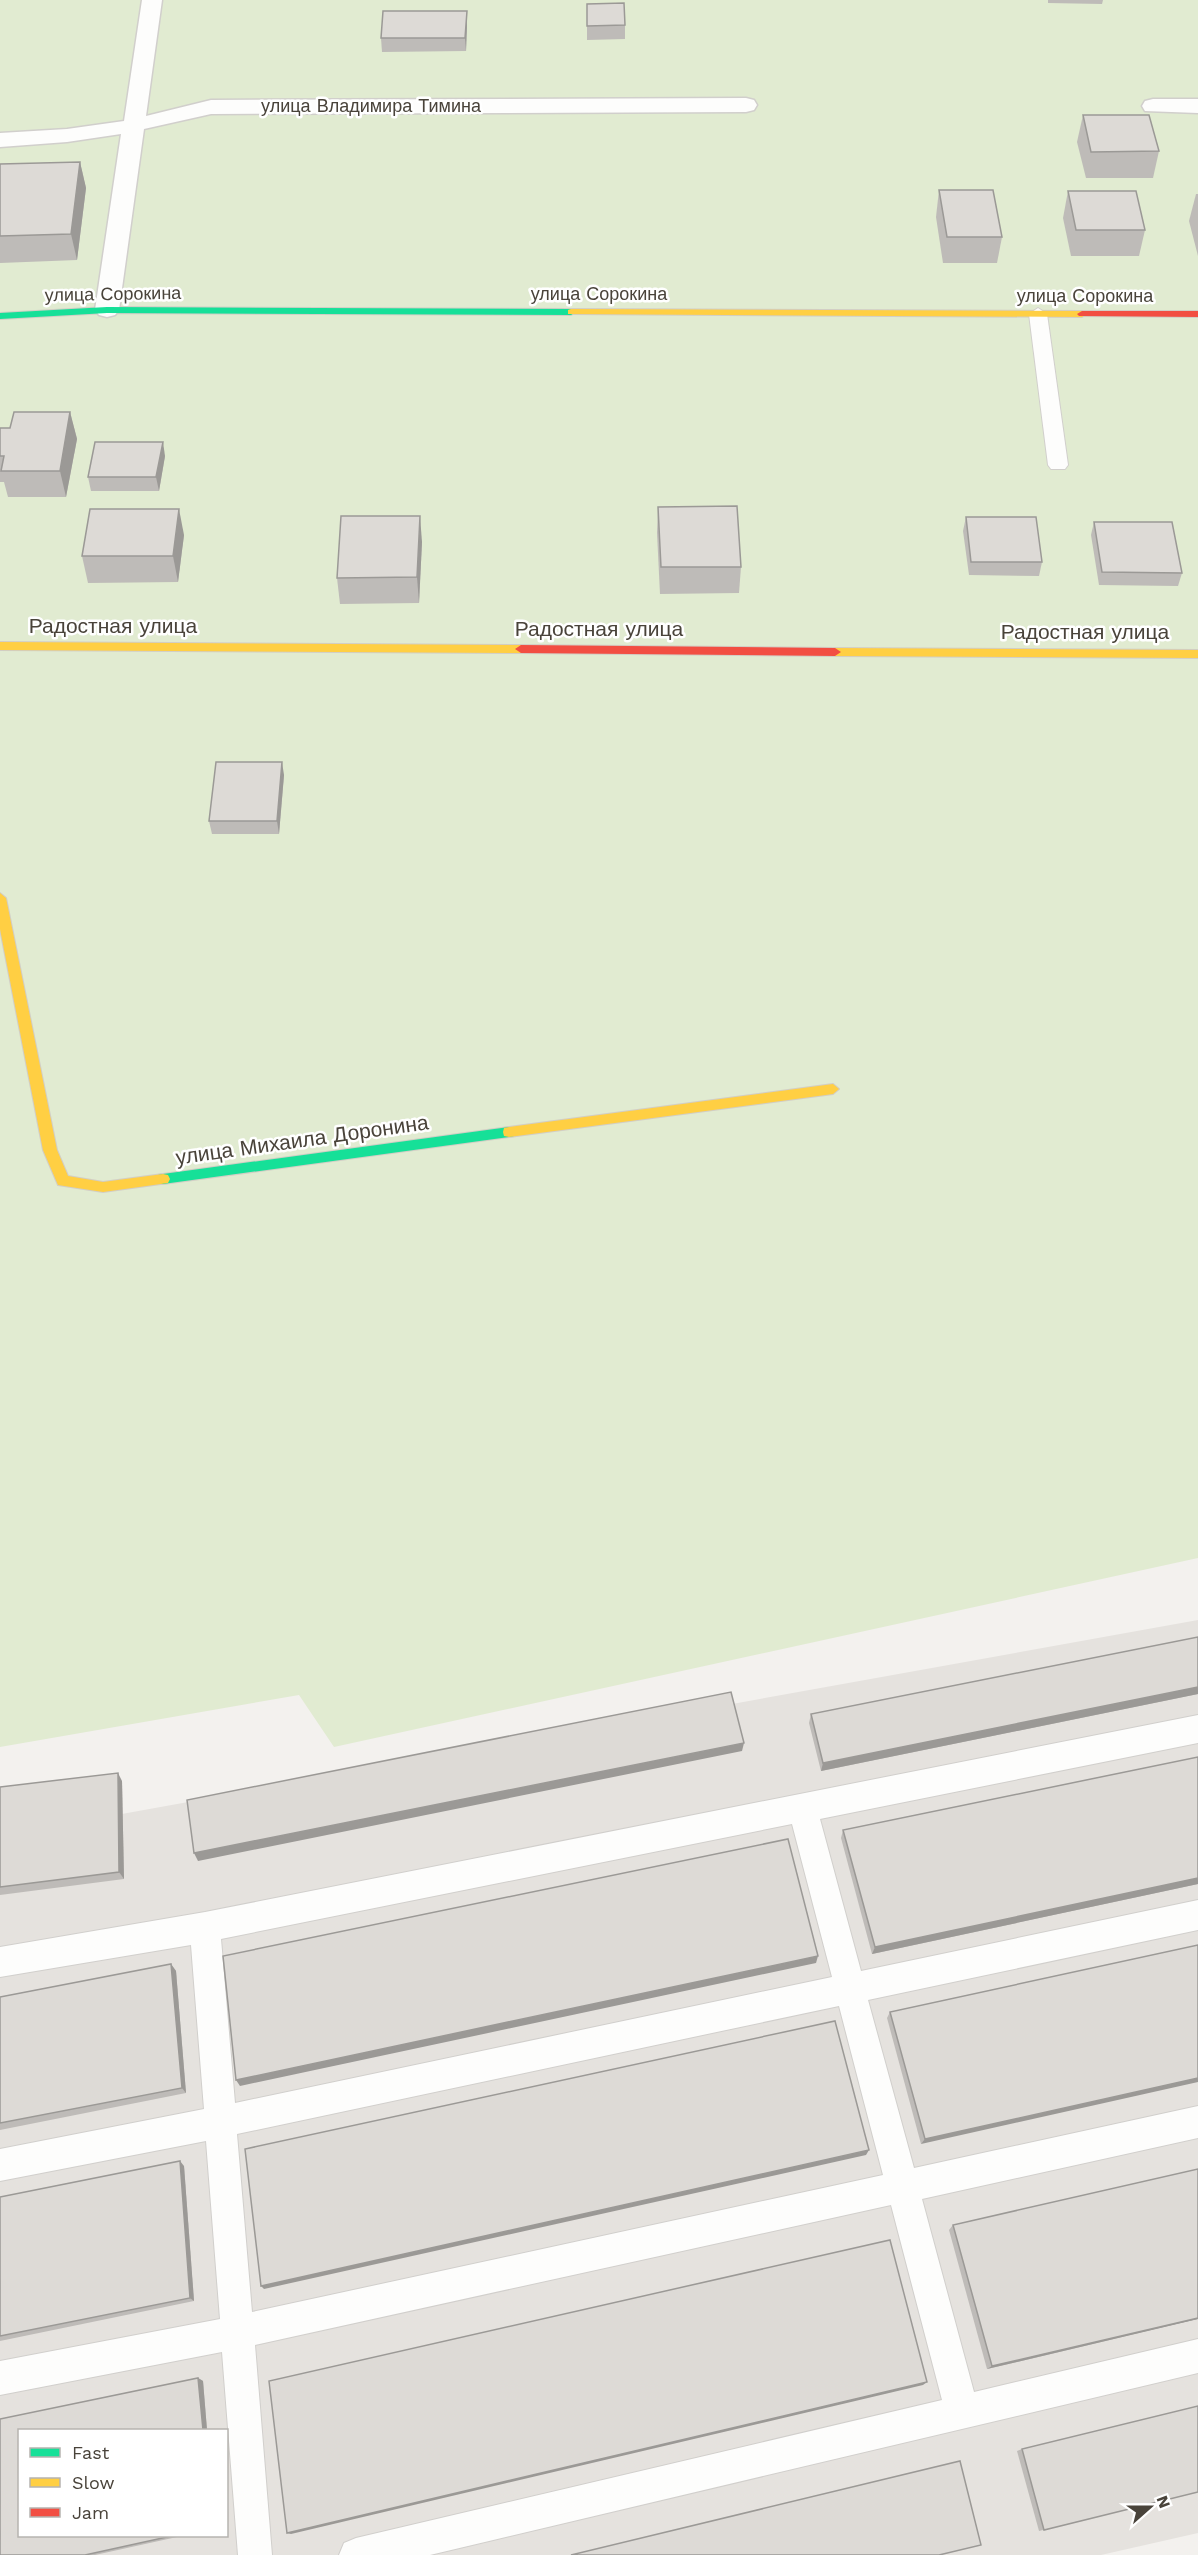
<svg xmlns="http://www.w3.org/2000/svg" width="1198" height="2555" viewBox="0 0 1198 2555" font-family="'Work Sans',sans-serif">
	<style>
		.industrial { fill: #e5e2de; fill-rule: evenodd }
		.green { fill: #e1ebd1 }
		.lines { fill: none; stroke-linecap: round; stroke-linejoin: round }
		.lane-casing { stroke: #d1cfcc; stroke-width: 2 }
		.street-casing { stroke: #d1cfcc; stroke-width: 3 }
		.fast-casing { stroke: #d2cec5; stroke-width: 2 }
		.slow-casing { stroke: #d2cec5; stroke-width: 2 }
		.jam-casing { stroke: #d2cec5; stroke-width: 2 }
		.lane { fill: #fdfdfc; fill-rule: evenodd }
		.street { fill: #fdfdfc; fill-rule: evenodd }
		.fast { fill: #16e098; fill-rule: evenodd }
		.slow { fill: #ffcf43; fill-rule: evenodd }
		.jam { fill: #f24e42; fill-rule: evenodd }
		.wall { fill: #bebbb8 }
		.shaded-wall { fill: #9b9996 }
		.building { fill: #dddad6; stroke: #9b9996; stroke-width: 1.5 }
		.labels { text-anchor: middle; stroke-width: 5; stroke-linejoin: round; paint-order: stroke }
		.far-street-label { font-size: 18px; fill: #49433a; stroke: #fff }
		.street-label { font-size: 21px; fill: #49433a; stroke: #fff }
	</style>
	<rect width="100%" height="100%" fill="#f3f1ee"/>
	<path class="industrial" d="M1198 1620V2533L1101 2555H0V1836ZM20 2430H226V2536H20Z"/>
	<path class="green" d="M0 0H1198V1558L334 1747 299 1695 0 1747Z"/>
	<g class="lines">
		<g class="lane-casing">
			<g id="lane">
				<path d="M1038 308 1047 314 1068 465 1065 469H1051L1048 465 1029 314Z"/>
				<path d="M1198 1715V1743L820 1819 861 1971 1198 1900V1930L868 2000 914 2168 1198 2106V2138L922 2199 974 2392 1198 2339V2373L430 2555H339L344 2543 356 2538 942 2400 891 2205 255 2345 272 2555H238L222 2352 0 2395V2361L220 2319 206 2141 0 2181V2149L204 2109 191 1945 0 1977V1947L205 1912ZM792 1824 832 1977 235 2103 221 1939ZM839 2006 883 2175 252 2312 237 2134Z"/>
			</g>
		</g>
		<g class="street-casing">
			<g id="street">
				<path d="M142 0H162L146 116 211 100 746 98 754 100 757 105 754 110 746 112 211 114 144 129 119 310 115 315 107 317 99 315 95 310 121 134 67 142 0 147V133L67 129 124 121Z"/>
				<path d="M1153 99H1198V113L1145 111 1142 106 1145 101Z"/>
			</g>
		</g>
		<g class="fast-casing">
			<g id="fast">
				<path d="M107 307 571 309 576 312 571 315 107 313 0 319V313Z"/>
				<path d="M509 1127 514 1128 515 1132 514 1136 509 1137 163 1184 158 1183 156 1179 158 1175 163 1174Z"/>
			</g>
		</g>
		<g class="slow-casing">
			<g id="slow">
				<path d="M571 309 1082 311 1087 314 1082 317 568 314V310Z"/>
				<path d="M0 642 521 645 527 649 521 653 0 650Z"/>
				<path d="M835 648 1198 650V658L835 656 829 652Z"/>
				<path d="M0 893 6 898 57 1150 68 1176 103 1182 163 1174 168 1175 170 1179 168 1183 103 1192 58 1185 43 1150 0 929Z"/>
				<path d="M833 1084 839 1089 833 1094 509 1137 504 1136 503 1132 504 1128 509 1127Z"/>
			</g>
		</g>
		<g class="jam-casing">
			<g id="jam">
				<path d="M1082 311H1198V317L1079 316 1077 314Z"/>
				<path d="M521 645 835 648 841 652 835 656 521 653 515 649Z"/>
			</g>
		</g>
		<use href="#lane" class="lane"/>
		<use href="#street" class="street"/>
		<use href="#fast" class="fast"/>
		<use href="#slow" class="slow"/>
		<use href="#jam" class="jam"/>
	</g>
	<g class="wall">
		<path d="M1048 0H1103L1102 4 1048 3Z"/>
		<path d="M587 4 625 25V39L587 40Z"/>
		<path d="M467 11V24L466 51 382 52 381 38Z"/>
		<path d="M1083 115 1159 151 1153 178H1086L1077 142Z"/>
		<path d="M80 162 86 188 77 260 0 263V164Z"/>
		<path d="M939 190 1002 237 997 263H943L936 217Z"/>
		<path d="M1068 191 1145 230 1139 256H1071L1063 218Z"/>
		<path d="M1196 194H1198V256L1189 221Z"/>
		<path d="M70 412 77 439 66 497H8L4 482H0V428H10Z"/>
		<path d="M165 456 159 491H91L88 477Z"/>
		<path d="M658 507 741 567 739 593 660 594 657 533Z"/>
		<path d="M966 517 1042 562 1039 576 969 575 963 531Z"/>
		<path d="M1094 522 1182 573 1178 586 1099 585 1091 535Z"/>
		<path d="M184 535 178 582 88 583 82 556Z"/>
		<path d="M422 542 419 603 340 604 337 578Z"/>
		<path d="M284 775 279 834H212L209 821Z"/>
		<path d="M1198 1637V1694L821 1771 809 1723 811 1714Z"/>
		<path d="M1198 1757V1884L872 1954 841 1838 843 1830Z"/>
		<path d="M122 1781 124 1879 0 1895V1787Z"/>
		<path d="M1198 1945 921 2144 887 2018 890 2012Z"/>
		<path d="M171 1964 176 1971 186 2093 0 2130V1997Z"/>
		<path d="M184 2166 194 2301 0 2341V2197Z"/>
		<path d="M1198 2169V2319L987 2369 949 2230 953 2225Z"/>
		<path d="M198 2378 203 2381 207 2430H20V2535H186L95 2555H0V2419Z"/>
		<path d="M1022 2449 1198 2492 1039 2531 1017 2451Z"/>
	</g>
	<g class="shaded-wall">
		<path d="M467 11V24L466 51 465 38Z"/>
		<path d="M80 162 86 188 77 260 71 234Z"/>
		<path d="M70 412 77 439 66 497 60 471Z"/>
		<path d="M163 442 165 456 159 491 156 477Z"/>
		<path d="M179 509 184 535 178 582 173 556Z"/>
		<path d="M420 516 422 542 419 603 417 577Z"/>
		<path d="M282 762 284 775 279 834 277 821Z"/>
		<path d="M1198 1687V1694L821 1771 823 1763Z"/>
		<path d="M744 1743 742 1751 198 1861 194 1853Z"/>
		<path d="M118 1773 122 1781 124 1879 119 1872Z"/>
		<path d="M1198 1878V1884L872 1954 875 1947Z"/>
		<path d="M818 1956 816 1963 240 2086 236 2080Z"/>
		<path d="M171 1964 176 1971 186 2093 182 2088Z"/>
		<path d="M1198 2078V2082L921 2144 925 2139Z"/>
		<path d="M869 2150 866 2155 264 2289 261 2286Z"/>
		<path d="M180 2161 184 2166 194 2301 190 2298Z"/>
		<path d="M1198 2318V2319L987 2369 992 2366Z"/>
		<path d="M198 2378 203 2381 207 2430H203Z"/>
		<path d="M927 2382 923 2385 291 2534 287 2533Z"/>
	</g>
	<g class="building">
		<path d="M624 3 625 25 587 26V4Z"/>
		<path d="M383 11H467L465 38H381Z"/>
		<path d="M1083 115H1149L1159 151 1091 152Z"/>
		<path d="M80 162 71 234 0 236V164Z"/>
		<path d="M939 190H993L1002 237H947Z"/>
		<path d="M1068 191H1136L1145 230H1076Z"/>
		<path d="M14 412H70L60 471H1L4 456H0V428H10Z"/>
		<path d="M95 442H163L156 477H88Z"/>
		<path d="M737 506 741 567H661L658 507Z"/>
		<path d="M90 509H179L173 556H82Z"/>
		<path d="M341 516H420L417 577 337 578Z"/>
		<path d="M966 517H1036L1042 562H971Z"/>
		<path d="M1094 522H1172L1182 573 1102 572Z"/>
		<path d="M216 762H282L277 821H209Z"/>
		<path d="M1198 1637V1687L823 1763 811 1714Z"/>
		<path d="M731 1692 744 1743 194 1853 187 1800Z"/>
		<path d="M1198 1757V1878L875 1947 843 1830Z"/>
		<path d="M118 1773 119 1872 0 1887V1787Z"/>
		<path d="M788 1839 818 1956 236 2080 223 1956Z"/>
		<path d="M1198 1945V2078L925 2139 890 2012Z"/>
		<path d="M171 1964 182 2088 0 2123V1997Z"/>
		<path d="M835 2021 869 2150 261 2286 245 2149Z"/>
		<path d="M180 2161 190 2298 0 2336V2197Z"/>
		<path d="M1198 2169V2318L992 2366 953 2225Z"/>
		<path d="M890 2240 927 2382 287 2533 269 2381Z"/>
		<path d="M198 2378 203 2430H20V2535H176L85 2555H0V2419Z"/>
		<path d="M1198 2406V2492L1044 2530 1022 2449Z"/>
		<path d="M960 2461 981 2545 939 2555H571Z"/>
	</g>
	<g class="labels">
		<g class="far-street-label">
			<text x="371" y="112">улица Владимира Тимина</text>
			<text transform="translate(113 294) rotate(-1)" y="6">улица Сорокина</text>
			<text x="599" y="300">улица Сорокина</text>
			<text x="1085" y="302">улица Сорокина</text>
		</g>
		<g class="street-label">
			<text x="113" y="633">Радостная улица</text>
			<text x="599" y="636">Радостная улица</text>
			<text x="1085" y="639">Радостная улица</text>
			<text transform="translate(302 1140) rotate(-8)" y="7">улица Михаила Доронина</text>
		</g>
	</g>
	<rect x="18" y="2429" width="210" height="108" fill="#ffffff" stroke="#b6b4b0" stroke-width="1.5"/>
	<rect x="30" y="2448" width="30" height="9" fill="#16e098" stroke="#b6b4b0" stroke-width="1.5"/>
	<text x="72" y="2459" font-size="18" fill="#49433a">Fast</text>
	<rect x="30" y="2478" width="30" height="9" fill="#ffcf43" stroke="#b6b4b0" stroke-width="1.5"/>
	<text x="72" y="2489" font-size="18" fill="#49433a">Slow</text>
	<rect x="30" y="2508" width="30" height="9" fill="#f24e42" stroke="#b6b4b0" stroke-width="1.5"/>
	<text x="72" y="2519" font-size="18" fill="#49433a">Jam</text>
	<g transform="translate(1150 2507) rotate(69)" stroke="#ffffff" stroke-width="4.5" paint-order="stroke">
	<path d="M0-4.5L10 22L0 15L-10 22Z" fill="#49433a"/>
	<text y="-9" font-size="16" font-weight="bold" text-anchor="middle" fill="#49433a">N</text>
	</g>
</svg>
